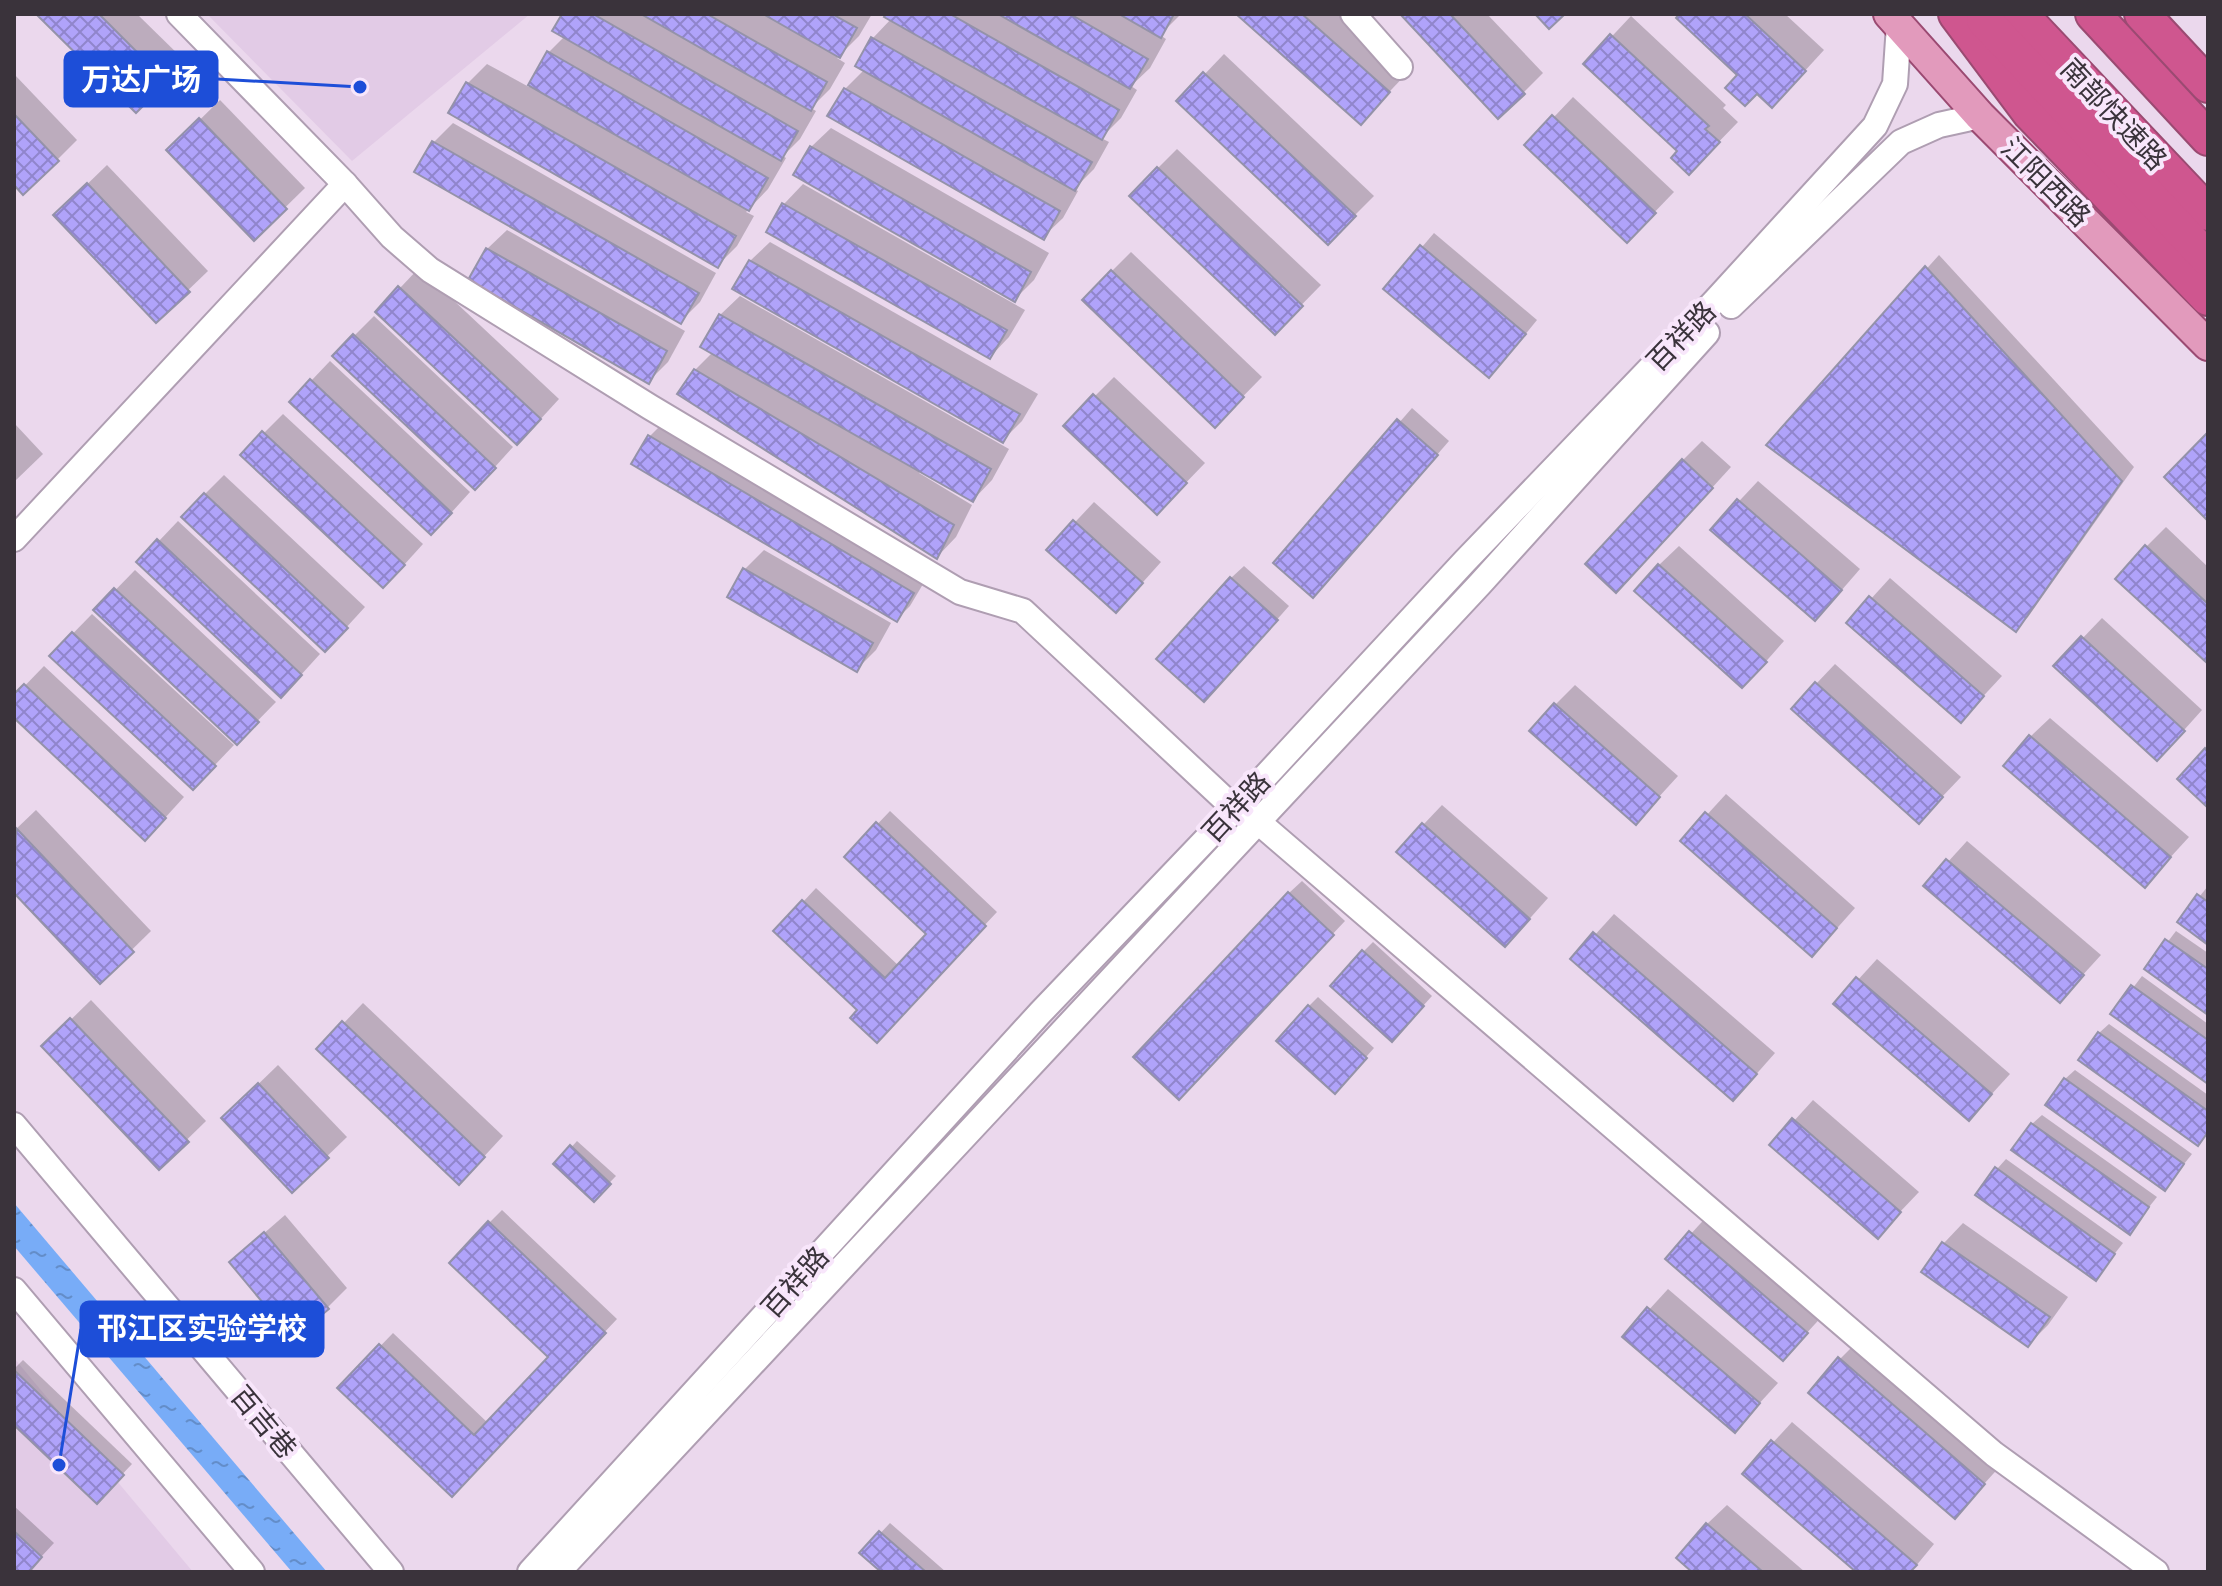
<svg xmlns="http://www.w3.org/2000/svg" width="2222" height="1586" viewBox="0 0 2222 1586" font-family="'IBM Plex Serif','Noto Sans SC',serif">
	<style>
		.built { fill: #e2cbe6 }
		.water { fill: url(#water-ripples) }
		.shadow { fill: #0003 }
		.building { fill: url(#building-cross-hatch); stroke: #9492a9; stroke-width: 2 }
		.lines { fill: none; stroke-linecap: round; stroke-linejoin: round }
		.minor-casing { stroke: #af9eb2; stroke-width: 28 }
		.major-casing { stroke: #9b4a72; stroke-width: 34 }
		.highway-casing { stroke: #9b4a72; stroke-width: 38 }
		.minor { stroke: #fff; stroke-width: 24 }
		.major { stroke: #e29abc; stroke-width: 30 }
		.highway { stroke: #cf568f; stroke-width: 34 }
		.labels { text-anchor: middle; stroke-width: 8; stroke-linejoin: round; paint-order: stroke }
		.street-label { font-size: 28px; fill: #3a333b; stroke: #f8e6fb }
		.leader { fill: none; stroke: #1d4ed8; stroke-width: 3 }
		.callout-dot { fill: #1d4ed8; stroke: #f8e6fb; stroke-width: 3 }
		.callout { fill: #1d4ed8; stroke: #1d4ed8; stroke-width: 3 }
		.callout-label { font-size: 30px; text-anchor: middle; font-weight: bold; fill: #fff }
	</style>
	<defs>
		<pattern id="water-ripples" width="26" height="14" patternUnits="userSpaceOnUse" patternTransform="scale(2)"><rect width="26" height="14" fill="#78acf7"/><path d="M2 4q2-2 4 0t4 0M15 11q2-2 4 0t4 0" fill="none" stroke="#638dc9"/></pattern>
		<pattern id="building-cross-hatch" width="8" height="8" patternUnits="userSpaceOnUse" patternTransform="scale(2)"><rect width="8" height="8" fill="#b0a3fa"/><path d="M0 0l8 8M0 8l8-8" fill="none" stroke="#9085cc"/></pattern>
	</defs>
	<rect width="100%" height="100%" fill="#ebd8ed"/>
	<g class="built">
		<path d="M207 14H530L352 161Z"/>
		<path d="M14 1358 193 1572H14Z"/>
	</g>
	<path class="water" d="M14 1203 327 1572H292L14 1246Z"/>
	<g class="shadow">
		<path d="M39 14H137L185 61 136 111Z"/>
		<path d="M564 14H872L859 36 837 58 845 63 830 89 811 108 816 111 800 139 783 156 786 158 768 189 746 212 754 216 737 246 718 265 451 113 468 83 487 64 529 87 548 53 565 36Z"/>
		<path d="M888 14H1181L1160 35 1166 39 1150 68 1131 86 1137 90 1121 118 1101 138 1109 142 1094 169 1074 189 1078 191 1063 218 1043 237 845 89 865 69 857 65 873 38 892 18Z"/>
		<path d="M1239 14H1343L1408 72 1361 122Z"/>
		<path d="M1403 14H1487L1543 73 1523 93Z"/>
		<path d="M1682 14H1785L1824 50 1791 86 1740 75Z"/>
		<path d="M1631 16 1726 105 1723 108 1738 122 1708 153 1680 151 1586 64Z"/>
		<path d="M1224 54 1374 196 1347 223 1179 101Z"/>
		<path d="M14 74 77 140 57 160 14 182Z"/>
		<path d="M1573 97 1674 192 1646 221 1554 117Z"/>
		<path d="M220 100 305 188 254 238 169 150Z"/>
		<path d="M453 123 716 273 700 302 680 322 417 172 434 142Z"/>
		<path d="M831 128 1049 253 1034 280 1015 299 811 147Z"/>
		<path d="M1177 149 1321 285 1275 332 1158 168Z"/>
		<path d="M107 165 208 271 156 321 75 196Z"/>
		<path d="M803 184 1025 310 1009 337 990 357 769 231 784 204Z"/>
		<path d="M507 230 685 331 668 362 649 381 487 249Z"/>
		<path d="M1434 233 1537 320 1502 363 1386 289Z"/>
		<path d="M770 242 1038 394 1022 421 1003 440 750 261Z"/>
		<path d="M1131 252 1262 377 1215 425 1112 271Z"/>
		<path d="M1939 255 2134 467 2028 617 2015 629 1769 444Z"/>
		<path d="M419 268 559 399 537 423 400 288Z"/>
		<path d="M740 296 1009 449 992 480 973 500 921 470 919 473 972 505 956 537 937 557 695 370 713 352 720 315Z"/>
		<path d="M374 316 513 447 494 468 354 336Z"/>
		<path d="M330 361 470 492 451 513 311 381Z"/>
		<path d="M1114 377 1205 463 1176 493 1095 396Z"/>
		<path d="M1412 408 1449 441 1326 583 1276 563Z"/>
		<path d="M283 414 423 544 403 566 264 433Z"/>
		<path d="M14 423 43 454 14 482Z"/>
		<path d="M662 424 926 579 910 606 897 619 649 437Z"/>
		<path d="M1702 441 1731 467 1636 571 1683 460Z"/>
		<path d="M224 475 365 607 344 630 205 494Z"/>
		<path d="M1758 481 1860 569 1834 599 1713 529Z"/>
		<path d="M1094 502 1161 562 1135 591 1049 550Z"/>
		<path d="M178 521 320 654 300 676 139 562Z"/>
		<path d="M2166 527 2208 567V657L2146 547Z"/>
		<path d="M1679 546 1784 641 1762 666 1659 565Z"/>
		<path d="M764 550 891 623 876 650 857 669 745 569Z"/>
		<path d="M1244 566 1289 606 1217 687 1231 578Z"/>
		<path d="M135 570 276 702 237 742 96 610Z"/>
		<path d="M1890 578 2002 676 1961 720 1849 623Z"/>
		<path d="M92 614 234 745 212 768 52 655Z"/>
		<path d="M2102 618 2202 710 2176 739 2056 666Z"/>
		<path d="M1835 664 1961 777 1919 821 1816 684Z"/>
		<path d="M44 666 184 797 164 819 14 715V697Z"/>
		<path d="M1575 685 1678 776 1635 823 1556 704Z"/>
		<path d="M2050 718 2189 837 2145 885 2030 737Z"/>
		<path d="M1726 794 1855 908 1831 935 1683 841Z"/>
		<path d="M1442 805 1548 898 1524 925 1423 825Z"/>
		<path d="M36 810 151 931 100 981 14 890V831Z"/>
		<path d="M890 811 997 912 889 1027 860 1010 776 931 816 888 899 966 929 934 847 856Z"/>
		<path d="M1967 841 2101 955 2060 1000 1926 886Z"/>
		<path d="M1302 881 1345 921 1191 1084 1289 893Z"/>
		<path d="M2208 886V942L2179 922Z"/>
		<path d="M1614 914 1775 1053 1752 1079 1573 959Z"/>
		<path d="M2176 931 2208 953V1012L2147 969Z"/>
		<path d="M1373 942 1432 996 1402 1029 1363 952Z"/>
		<path d="M1877 959 2010 1074 1969 1119 1836 1004Z"/>
		<path d="M2142 976 2208 1024V1082L2113 1014Z"/>
		<path d="M1318 997 1374 1048 1344 1082 1309 1006Z"/>
		<path d="M91 1000 206 1121 159 1167 44 1046Z"/>
		<path d="M363 1003 503 1136 478 1163 319 1049Z"/>
		<path d="M2109 1024 2208 1095V1133L2198 1143 2099 1033Z"/>
		<path d="M278 1065 347 1137 292 1190 243 1099Z"/>
		<path d="M2075 1070 2192 1154 2165 1188 2065 1079Z"/>
		<path d="M1813 1100 1919 1192 1877 1236 1772 1145Z"/>
		<path d="M2042 1115 2157 1197 2129 1232 2032 1124Z"/>
		<path d="M577 1141 616 1176 594 1199 556 1164Z"/>
		<path d="M2006 1159 2123 1243 2095 1279 1997 1169Z"/>
		<path d="M502 1210 617 1319 464 1481 340 1388 393 1333 488 1423 551 1357 489 1223Z"/>
		<path d="M1710 1213 1826 1312 1783 1359 1668 1259Z"/>
		<path d="M285 1215 347 1288 327 1308 231 1262Z"/>
		<path d="M1963 1223 2068 1297 2048 1325 2028 1345 1924 1272 1944 1243Z"/>
		<path d="M1668 1289 1778 1383 1734 1431 1625 1336Z"/>
		<path d="M1859 1340 2003 1463 1955 1516 1840 1359Z"/>
		<path d="M23 1360 132 1464 97 1501 14 1422V1369Z"/>
		<path d="M1792 1422 1934 1544 1911 1572H1859L1744 1474Z"/>
		<path d="M1727 1505 1805 1572H1695L1707 1524Z"/>
		<path d="M14 1506 54 1543 27 1572H14Z"/>
		<path d="M890 1523 946 1572H884L862 1553Z"/>
	</g>
	<g class="building">
		<path d="M36 14H99L167 82 136 113Z"/>
		<path d="M562 14H593L798 131 781 161 552 31Z"/>
		<path d="M641 14H707L827 82 811 111Z"/>
		<path d="M763 14H832L857 28 840 58Z"/>
		<path d="M886 14H950L1119 110 1102 140 884 17Z"/>
		<path d="M998 14H1070L1148 59 1130 89Z"/>
		<path d="M1119 14H1174L1161 38Z"/>
		<path d="M1236 14H1302L1390 92 1361 125Z"/>
		<path d="M1400 14H1450L1525 94 1498 119Z"/>
		<path d="M1535 14H1565L1549 29Z"/>
		<path d="M1679 14H1745L1806 71 1772 108 1757 94 1745 106 1725 88 1737 75 1676 18Z"/>
		<path d="M1610 34 1709 126 1705 129 1720 142 1689 175 1671 158 1677 151 1583 64Z"/>
		<path d="M871 37 1092 162 1075 191 855 66Z"/>
		<path d="M547 51 768 178 749 211 528 85Z"/>
		<path d="M1203 72 1356 216 1328 245 1176 101Z"/>
		<path d="M466 82 736 236 718 268 448 113Z"/>
		<path d="M844 88 1060 211 1044 240 827 116Z"/>
		<path d="M14 114 59 161 23 195 14 185Z"/>
		<path d="M1552 115 1656 213 1627 243 1524 145Z"/>
		<path d="M199 118 287 209 254 241 166 150Z"/>
		<path d="M432 141 699 293 681 324 414 172Z"/>
		<path d="M810 146 1031 272 1015 302 793 175Z"/>
		<path d="M1157 167 1303 306 1275 335 1129 196Z"/>
		<path d="M87 183 190 292 156 323 53 215Z"/>
		<path d="M782 203 1007 330 990 359 766 232Z"/>
		<path d="M1420 245 1526 334 1489 378 1383 289Z"/>
		<path d="M486 248 667 351 649 384 468 280Z"/>
		<path d="M749 260 1020 414 1003 443 732 289Z"/>
		<path d="M1925 266 2122 481 2016 632 1766 445Z"/>
		<path d="M1111 270 1244 397 1215 428 1082 300Z"/>
		<path d="M398 286 541 419 517 445 375 312Z"/>
		<path d="M719 314 991 469 973 502 700 347Z"/>
		<path d="M353 334 496 468 475 490 332 356Z"/>
		<path d="M694 369 954 525 937 559 677 394Z"/>
		<path d="M310 379 452 513 431 535 289 402Z"/>
		<path d="M1093 394 1187 483 1157 515 1063 426Z"/>
		<path d="M1397 419 1438 455 1313 598 1273 563Z"/>
		<path d="M262 431 405 565 383 588 240 455Z"/>
		<path d="M2208 432V521L2164 477Z"/>
		<path d="M648 435 914 593 897 622 631 464Z"/>
		<path d="M1682 459 1713 488 1616 593 1585 564Z"/>
		<path d="M204 493 348 628 325 652 181 517Z"/>
		<path d="M1737 499 1842 590 1815 621 1710 530Z"/>
		<path d="M1073 520 1143 583 1116 613 1046 550Z"/>
		<path d="M157 539 302 675 281 698 136 562Z"/>
		<path d="M2145 545 2208 604V660L2206 662 2115 579Z"/>
		<path d="M1658 564 1767 662 1742 688 1634 591Z"/>
		<path d="M743 568 873 643 857 672 727 597Z"/>
		<path d="M1230 577 1278 620 1204 702 1156 659Z"/>
		<path d="M114 588 259 722 237 745 93 610Z"/>
		<path d="M1869 596 1984 696 1961 723 1846 623Z"/>
		<path d="M72 632 216 766 193 790 49 656Z"/>
		<path d="M2081 636 2185 731 2157 761 2053 666Z"/>
		<path d="M1815 682 1943 797 1919 824 1791 709Z"/>
		<path d="M24 684 166 818 145 841 14 718V694Z"/>
		<path d="M1554 703 1660 797 1636 825 1529 731Z"/>
		<path d="M2029 735 2171 857 2145 888 2003 766Z"/>
		<path d="M2205 748 2208 751V808L2177 779Z"/>
		<path d="M1705 812 1837 928 1812 957 1680 841Z"/>
		<path d="M876 822 986 926 877 1043 850 1018 857 1010 773 931 802 900 885 978 926 934 844 857Z"/>
		<path d="M1422 823 1530 919 1505 947 1396 852Z"/>
		<path d="M16 828 134 952 100 984 14 893Z"/>
		<path d="M1946 859 2084 975 2060 1003 1923 886Z"/>
		<path d="M1288 892 1334 935 1179 1100 1133 1057Z"/>
		<path d="M2197 894 2208 902V945L2177 922Z"/>
		<path d="M1593 932 1757 1074 1733 1101 1570 959Z"/>
		<path d="M2165 939 2208 969V1015L2144 969Z"/>
		<path d="M1362 950 1424 1006 1392 1042 1330 986Z"/>
		<path d="M1856 977 1992 1094 1969 1121 1833 1004Z"/>
		<path d="M2131 985 2208 1040V1084L2110 1014Z"/>
		<path d="M1308 1005 1367 1058 1335 1094 1276 1041Z"/>
		<path d="M70 1018 189 1142 159 1170 41 1046Z"/>
		<path d="M342 1021 485 1157 459 1185 316 1049Z"/>
		<path d="M2098 1032 2208 1111V1132L2198 1146 2078 1060Z"/>
		<path d="M2064 1078 2184 1164 2165 1191 2045 1105Z"/>
		<path d="M258 1083 329 1158 292 1193 221 1118Z"/>
		<path d="M1792 1118 1901 1212 1878 1239 1769 1145Z"/>
		<path d="M2031 1123 2149 1207 2130 1235 2011 1150Z"/>
		<path d="M570 1145 611 1184 594 1202 553 1164Z"/>
		<path d="M1995 1167 2115 1254 2096 1281 1975 1195Z"/>
		<path d="M488 1221 606 1333 452 1497 337 1388 379 1344 474 1435 548 1357 449 1263Z"/>
		<path d="M1689 1231 1808 1333 1783 1361 1665 1259Z"/>
		<path d="M264 1232 329 1309 293 1339 229 1262Z"/>
		<path d="M1942 1242 2050 1317 2028 1347 1921 1272Z"/>
		<path d="M1647 1307 1760 1403 1735 1433 1622 1337Z"/>
		<path d="M1838 1357 1985 1484 1955 1519 1808 1393Z"/>
		<path d="M14 1370 124 1475 97 1504 14 1425Z"/>
		<path d="M1771 1440 1917 1565 1910 1572H1856L1742 1474Z"/>
		<path d="M1706 1523 1763 1572H1692L1676 1558Z"/>
		<path d="M14 1531 42 1557 29 1572H14Z"/>
		<path d="M879 1531 926 1572H881L859 1553Z"/>
	</g>
	<g class="lines">
		<g class="minor-casing">
			<g id="minor">
				<path d="M1353 14 1400 67"/>
				<path d="M345 184 392 237 430 270 650 407 960 592 1023 611 1235 809 1257 821 1994 1454 2156 1572"/>
				<path d="M1731 306 1901 142 1939 125 1980 116"/>
				<path d="M14 539 345 184 179 14"/>
				<path d="M14 1125 391 1572"/>
				<path d="M14 1290 252 1572"/>
				<path d="M530 1572 1040 1013 1235 809 1465 561 1714 302 1875 126 1895 84 1899 25"/>
				<path d="M558 1572 1480 584 1707 333"/>
			</g>
		</g>
		<g class="major-casing">
			<path id="major" d="M1889 14 1980 116 2208 345"/>
		</g>
		<g class="highway-casing">
			<g id="highway">
				<path d="M1956 14 2030 113 2208 298"/>
				<path d="M2020 14 2208 213"/>
				<path d="M2093 14 2208 138"/>
				<path d="M2142 14 2208 85"/>
				<path d="M1984 20 2208 259"/>
			</g>
		</g>
		<use href="#minor" class="minor"/>
		<use href="#major" class="major"/>
		<use href="#highway" class="highway"/>
	</g>
	<g class="labels">
		<g class="street-label">
			<text transform="translate(2114 114) rotate(47)" y="10">南部快速路</text>
			<text transform="translate(2046 182) rotate(45)" y="10">江阳西路</text>
			<text transform="translate(1681 336) rotate(-46)" y="10">百祥路</text>
			<text transform="translate(1236 807) rotate(-47)" y="10">百祥路</text>
			<text transform="translate(795 1282) rotate(-48)" y="10">百祥路</text>
			<text transform="translate(264 1422) rotate(50)" y="10">百吉巷</text>
		</g>
	</g>
	<path class="leader" d="M360 87L217 79M59 1465L81 1329"/>
	<g class="callout-dot">
		<circle cx="360" cy="87" r="8"/>
		<circle cx="59" cy="1465" r="8"/>
	</g>
	<g class="callout">
		<rect x="65" y="52" width="152" height="54" rx="8"/>
		<rect x="81" y="1302" width="242" height="54" rx="8"/>
	</g>
	<g class="callout-label">
		<text x="141" y="90">万达广场</text>
		<text x="202" y="1339">邗江区实验学校</text>
	</g>
	<rect width="2222" height="1586" fill="none" stroke="#3a333b" stroke-width="32"/>
</svg>
